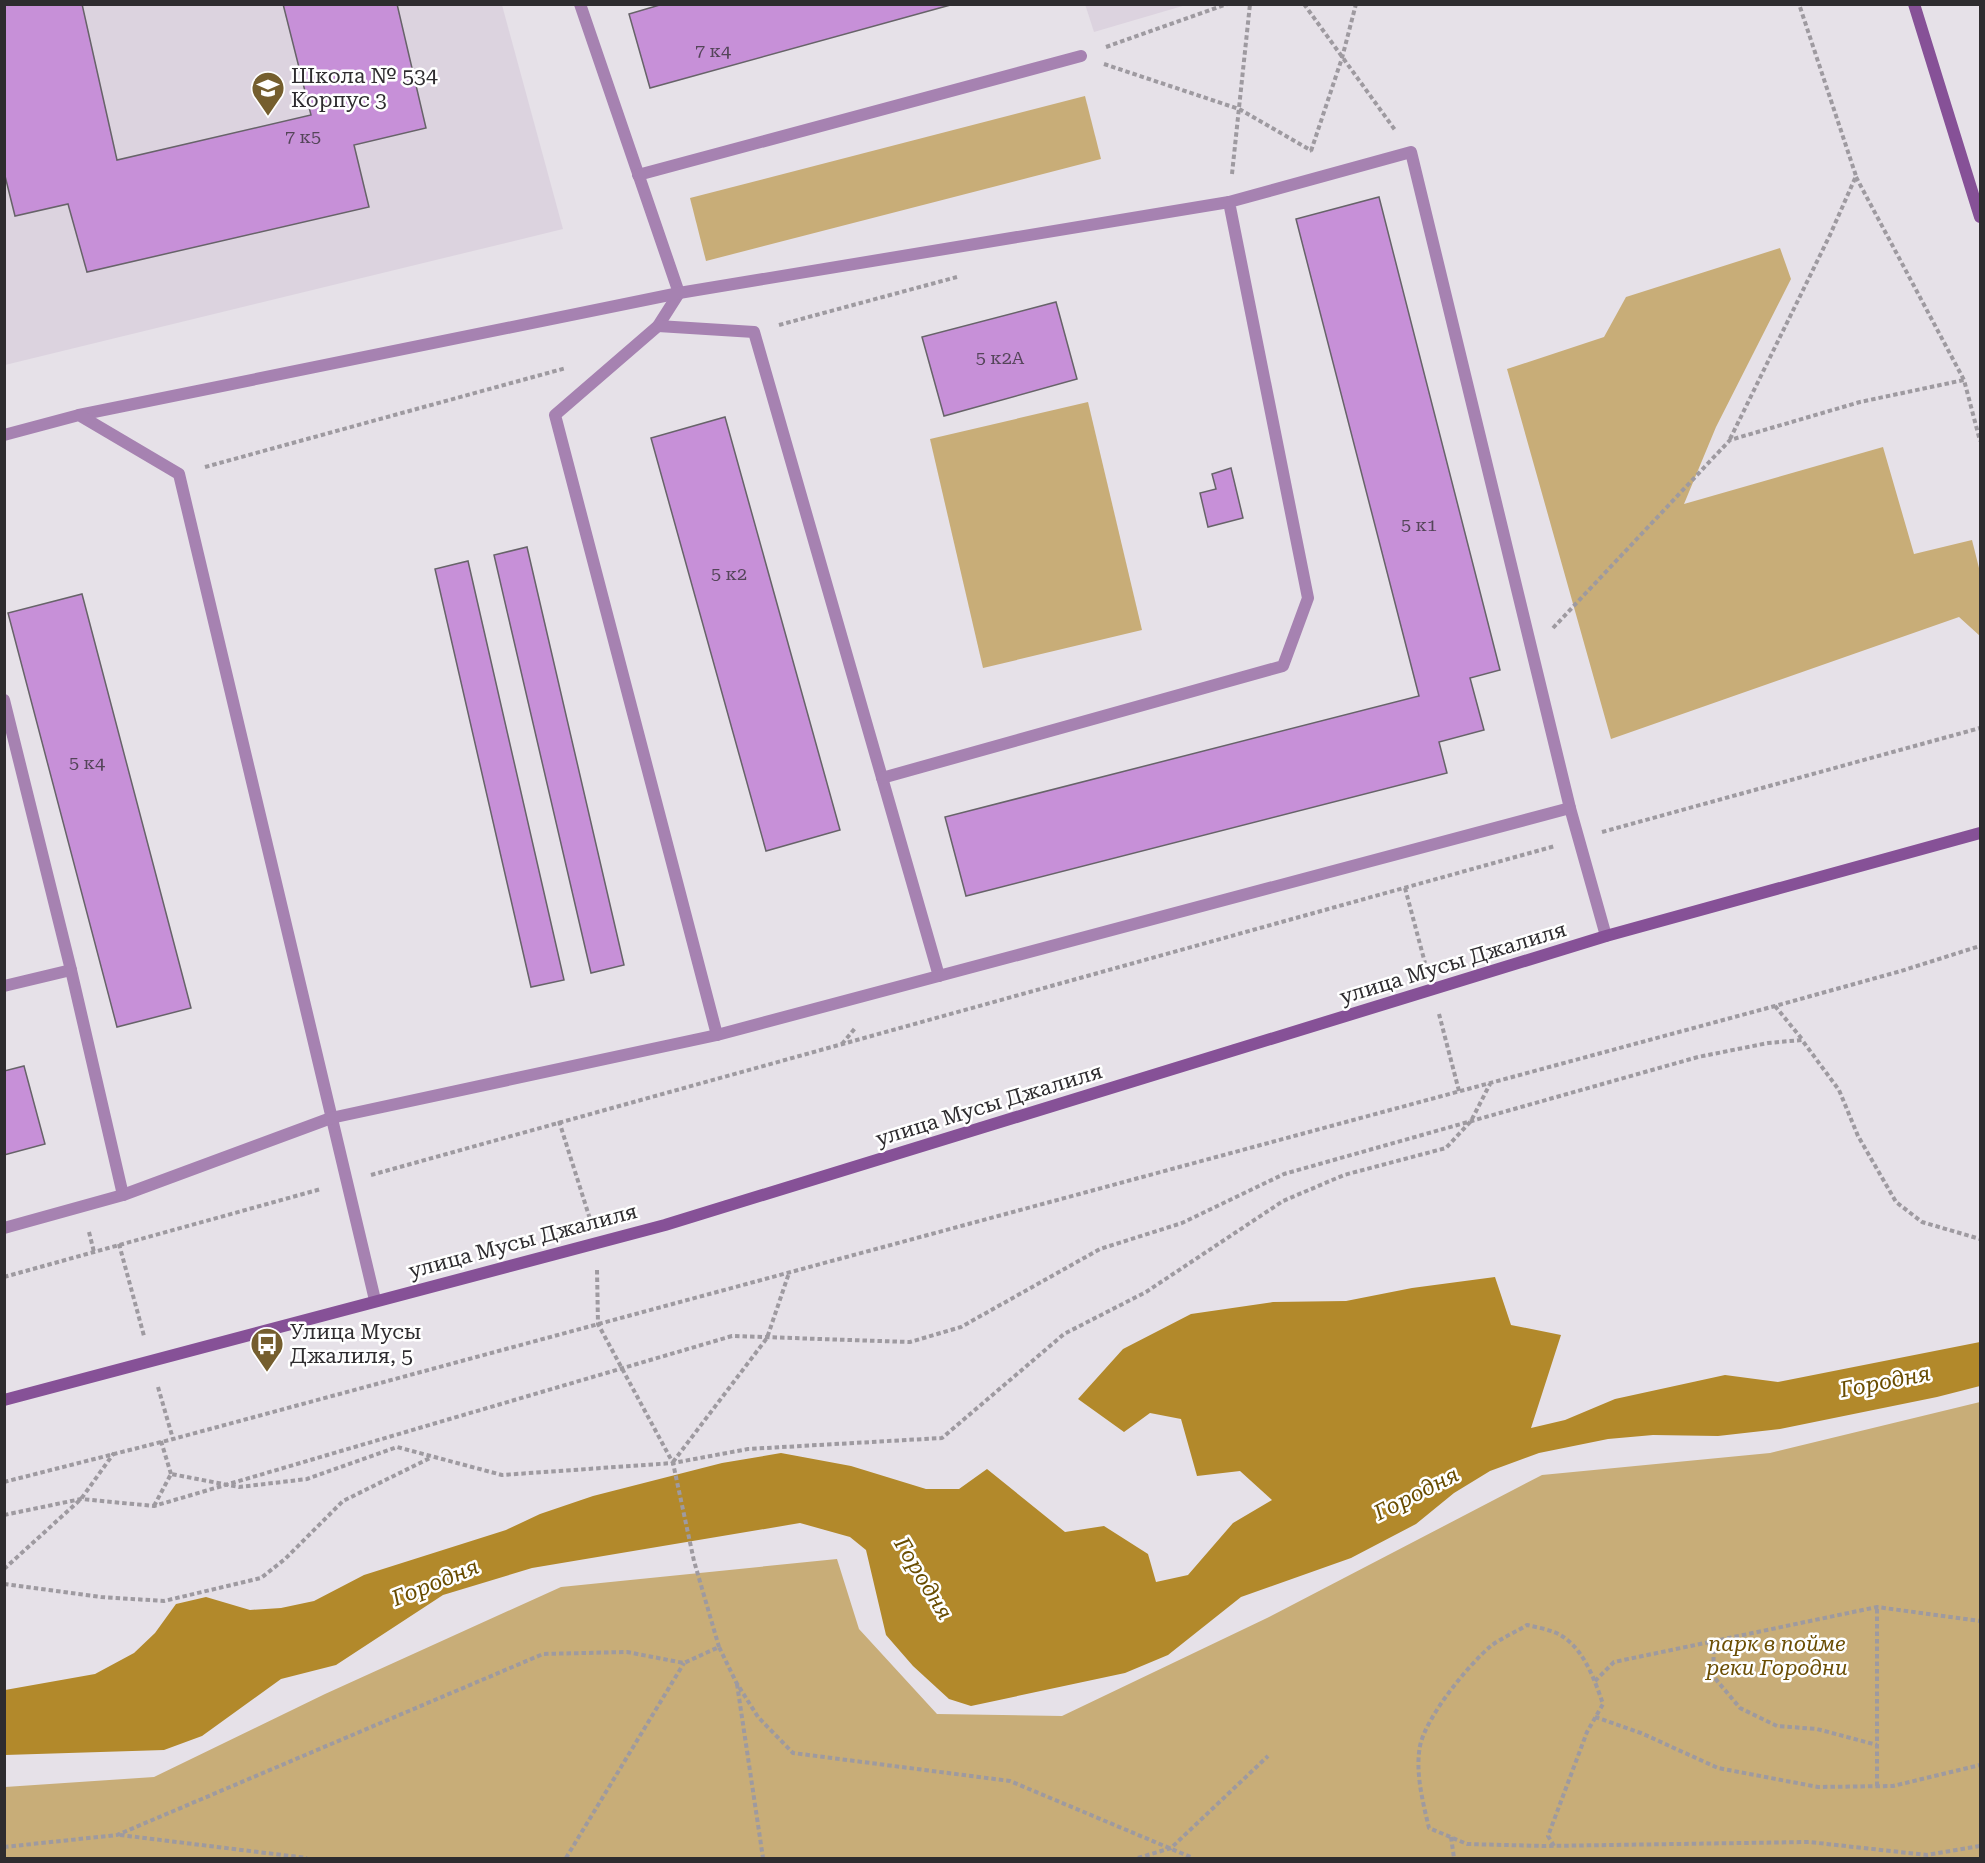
<svg xmlns="http://www.w3.org/2000/svg" width="1985" height="1863" viewBox="0 0 1985 1863" font-family="'Roboto Serif',serif">
	<style>
		.built { fill: #dcd3df }
		.green { fill: #c8ad78 }
		.water { fill: #b2892b }
		.building { fill: #c790d8; stroke: #676369; stroke-width: 1.5 }
		.lines { fill: none; stroke-linecap: round; stroke-linejoin: round }
		.path { stroke: #9e9aa0; stroke-width: 4; stroke-dasharray: 4.5 3; stroke-linecap: butt }
		.lane { stroke: #a682b1; stroke-width: 12 }
		.secondary { stroke: #865197; stroke-width: 12 }
		.labels { text-anchor: middle; stroke-width: 5; stroke-linejoin: round; paint-order: stroke }
		.number-label { font-size: 18px; fill: #544559 }
		.poi-label { font-size: 21px; fill: #2e2c2f; stroke: #fff; text-anchor: start }
		.street-label { font-size: 21px; fill: #2e2c2f; stroke: #fff }
		.park-label { font-size: 21px; font-style: italic; fill: #6b4e04; stroke: #fff }
		.water-label { font-size: 22px; font-style: italic; fill: #684c00; stroke: #fff }
	</style>
	<rect width="100%" height="100%" fill="#e6e1e8"/>
	<g class="built">
		<path d="M1085 4H1186V5L1094 32Z"/>
		<path d="M4 5H502L563 229 5 365Z"/>
	</g>
	<g class="green">
		<path d="M1085 96 1101 159 706 261 690 198Z"/>
		<path d="M1780 248 1791 279 1716 427 1684 504 1883 447 1914 554 1972 540 1980 572V636L1959 617 1611 739 1507 369 1604 337 1626 297Z"/>
		<path d="M1088 402 1142 630 983 668 930 439Z"/>
		<path d="M1980 1402V1858H5V1787L154 1777 325 1694 561 1587 837 1559 859 1629 937 1714 1062 1716 1267 1618 1542 1475 1770 1453Z"/>
	</g>
	<path class="water" d="M1495 1277 1511 1325 1561 1335 1531 1428 1565 1420 1615 1399 1725 1375 1778 1382 1980 1342V1386L1937 1397 1780 1429 1718 1436 1653 1435 1608 1439 1539 1453 1490 1471 1454 1493 1416 1524 1351 1558 1241 1597 1168 1655 1125 1673 971 1706 949 1699 913 1666 886 1635 866 1550 850 1537 800 1523 532 1568 443 1595 336 1665 281 1679 202 1736 164 1750 5 1755V1690L95 1674 134 1653 155 1633 176 1604 206 1597 250 1610 281 1608 314 1601 364 1575 506 1530 540 1514 593 1496 722 1463 781 1453 851 1466 926 1489H959L987 1469 1065 1532 1104 1526 1148 1554 1156 1582 1188 1575 1233 1523 1272 1500 1240 1471 1197 1476 1181 1419 1150 1413 1124 1432 1078 1399 1123 1349 1191 1314 1273 1302 1346 1301 1412 1288Z"/>
	<g class="building">
		<path d="M4 4H82L117 160 311 115 283 4H397L426 128 354 145 369 207 87 272 68 204 15 216 4 172Z"/>
		<path d="M663 4H954L650 88 629 14Z"/>
		<path d="M1379 197 1500 670 1470 678 1484 730 1439 742 1447 773 966 896 945 817 1419 696 1296 219Z"/>
		<path d="M1056 302 1077 379 944 416 922 337Z"/>
		<path d="M725 417 840 830 766 851 651 438Z"/>
		<path d="M1231 468 1243 518 1208 527 1200 493 1216 489 1212 474Z"/>
		<path d="M527 547 624 965 591 973 494 555Z"/>
		<path d="M468 561 564 980 531 987 435 569Z"/>
		<path d="M82 594 191 1008 117 1027 8 613Z"/>
		<path d="M24 1066 45 1144 4 1155V1071Z"/>
	</g>
	<g class="lines">
		<g class="path">
			<path d="M1304 4 1395 130"/>
			<path d="M1106 47 1227 4"/>
			<path d="M1104 64 1239 109 1312 151"/>
			<path d="M1311 151 1342 58 1356 4"/>
			<path d="M1232 174 1250 4"/>
			<path d="M1856 177 1964 380 1980 441"/>
			<path d="M779 325 957 277"/>
			<path d="M1730 439 1830 235 1856 176 1799 4"/>
			<path d="M205 467 566 368"/>
			<path d="M1553 628 1730 440 1860 402 1964 380"/>
			<path d="M1602 832 1980 728"/>
			<path d="M1405 888 1425 963"/>
			<path d="M1775 1006 1802 1039"/>
			<path d="M1439 1014 1459 1091"/>
			<path d="M842 1044 856 1027"/>
			<path d="M559 1121 590 1219"/>
			<path d="M371 1175 1555 846"/>
			<path d="M89 1232 94 1252"/>
			<path d="M119 1244 144 1336"/>
			<path d="M597 1270 598 1324 673 1463 694 1561 719 1647"/>
			<path d="M4 1277 321 1189"/>
			<path d="M158 1387 173 1439"/>
			<path d="M161 1441 171 1474"/>
			<path d="M673 1462 767 1338 789 1273"/>
			<path d="M4 1482 173 1439 1775 1006 1901 971 1980 946"/>
			<path d="M154 1506 171 1474 239 1487 307 1479 397 1447 502 1475 673 1463 748 1449 942 1438 1064 1334 1146 1292 1283 1201 1344 1175 1446 1148 1471 1121 1490 1084"/>
			<path d="M4 1515 81 1499 154 1506 732 1336 910 1342 961 1327 1100 1249 1182 1223 1284 1174 1698 1057 1768 1043 1802 1040 1839 1090 1858 1136 1896 1202 1922 1222 1980 1239"/>
			<path d="M4 1569 81 1499 114 1453"/>
			<path d="M4 1584 101 1597 164 1601 261 1578 285 1559 343 1501 432 1457"/>
			<path d="M1714 1642 1713 1676 1740 1708 1777 1726 1817 1729 1877 1745"/>
			<path d="M1595 1681 1614 1662 1877 1607 1980 1621"/>
			<path d="M737 1684 763 1858"/>
			<path d="M1595 1717 1641 1733 1718 1768 1818 1787 1893 1786 1980 1765"/>
			<path d="M1877 1786V1607"/>
			<path d="M120 1835 307 1858"/>
			<path d="M1451 1837 1454 1858"/>
			<path d="M1554 1846 1548 1836 1587 1732 1603 1704C1594 1678 1582 1643 1554 1632 1546 1629 1536 1627 1527 1625 1516 1632 1501 1638 1491 1646 1468 1665 1426 1717 1420 1746 1415 1772 1423 1803 1429 1828L1467 1844 1544 1846 1809 1842 1927 1855 1980 1846"/>
			<path d="M4 1847 117 1835 543 1654 627 1652 684 1663 719 1647 736 1682 758 1717 793 1753 1010 1781 1193 1858"/>
			<path d="M566 1858 684 1663"/>
			<path d="M1138 1858 1171 1848 1268 1756"/>
		</g>
		<g class="lane">
			<path d="M580 4 679 293 658 326 555 415 717 1035"/>
			<path d="M638 175 1081 56"/>
			<path d="M658 326 754 332 939 976"/>
			<path d="M79 415 679 293 1229 202"/>
			<path d="M4 435 79 415 179 474 375 1300"/>
			<path d="M4 700 71 970 4 986"/>
			<path d="M882 778 1283 666 1308 598 1229 202 1411 152 1570 808 1606 936"/>
			<path d="M71 970 123 1195"/>
			<path d="M4 1228 123 1195 331 1118 717 1035 1570 808"/>
		</g>
		<g class="secondary">
			<path d="M1914 4 1980 217"/>
			<path d="M4 1400 665 1225 1606 936 1980 833"/>
		</g>
	</g>
	<defs>
		<g id="school-pin" transform="scale(1.725)"><path d="M0 17L-7.5 6A9.5 9.5 0 1 1 7.5 6Z" fill="#755e2e" stroke="#fff"/><path d="M0-5L7-2L0 1L-7-2ZM-4 1L0 2.5L4 1V4Q0 6-4 4Z" fill="#fff"/></g>
		<g id="bus-pin" transform="scale(1.725)"><path d="M0 17L-7.5 6A9.5 9.5 0 1 1 7.5 6Z" fill="#755e2e" stroke="#fff"/><path d="M-5-6H5V4H4V6H2V4H-2V6H-4V4H-5ZM-3.5-4V0h7V-4ZM-3.5 1.2v1.5H-2V1.2ZM2 1.2v1.5H3.5V1.2Z" fill="#fff"/></g>
	</defs>
	<g fill-rule="evenodd">
		<use href="#school-pin" x="268" y="88"/>
		<use href="#bus-pin" x="267" y="1344"/>
	</g>
	<g class="labels">
		<g class="number-label">
			<text x="713" y="57">7 к4</text>
			<text x="303" y="143">7 к5</text>
			<text x="1000" y="364">5 к2А</text>
			<text x="1419" y="531">5 к1</text>
			<text x="729" y="580">5 к2</text>
			<text x="87" y="769">5 к4</text>
		</g>
		<g class="poi-label">
			<text x="291" y="83">Школа № 534<tspan x="291" dy="24">Корпус 3</tspan></text>
			<text x="290" y="1339">Улица Мусы<tspan x="290" dy="24">Джалиля, 5</tspan></text>
		</g>
		<g class="street-label">
			<text transform="translate(1453 963) rotate(-17)" y="7">улица Мусы Джалиля</text>
			<text transform="translate(989 1105) rotate(-17)" y="7">улица Мусы Джалиля</text>
			<text transform="translate(523 1241) rotate(-15)" y="7">улица Мусы Джалиля</text>
		</g>
		<g class="park-label">
			<text x="1777" y="1651">парк в пойме<tspan x="1777" dy="24">реки Городни</tspan></text>
		</g>
		<g class="water-label">
			<text transform="translate(1885 1381) rotate(-11)" y="8">Городня</text>
			<text transform="translate(1416 1493) rotate(-27)" y="8">Городня</text>
			<text transform="translate(924 1578) rotate(59)" y="8">Городня</text>
			<text transform="translate(435 1582) rotate(-22)" y="8">Городня</text>
		</g>
	</g>
	<rect width="1985" height="1863" fill="none" stroke="#2e2c2f" stroke-width="12"/>
</svg>
